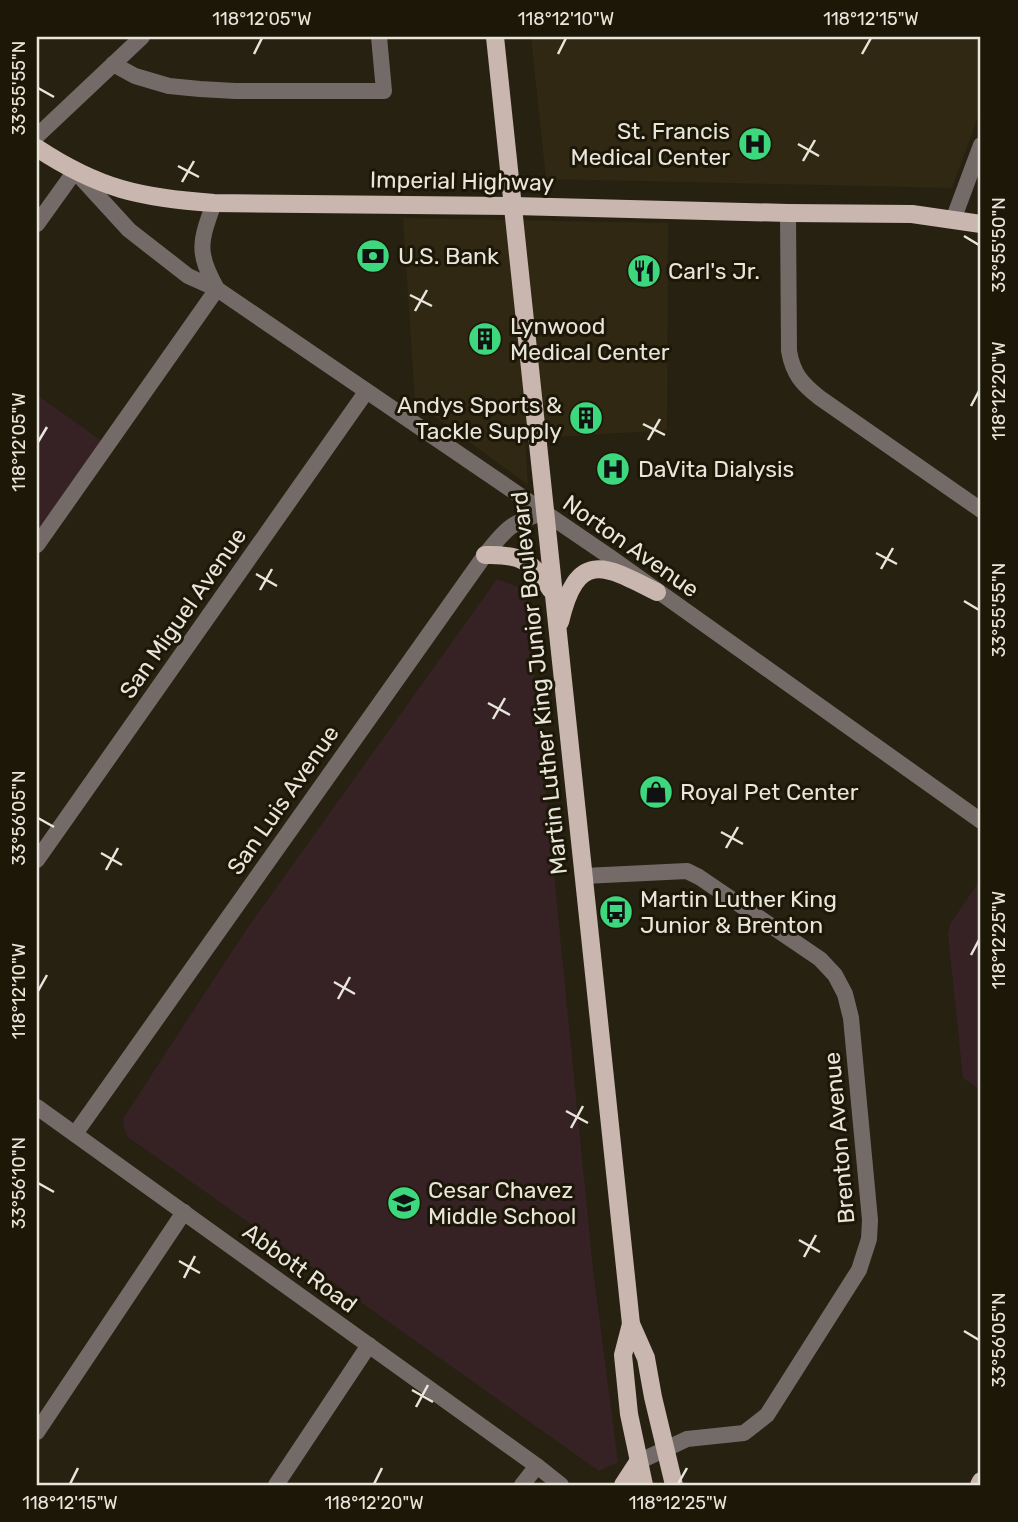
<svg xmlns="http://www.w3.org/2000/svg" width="1018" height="1522" viewBox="0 0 1018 1522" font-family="Rubik,sans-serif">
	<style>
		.built { fill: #302812 }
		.education { fill: #362225 }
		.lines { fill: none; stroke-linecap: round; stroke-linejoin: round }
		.minor { stroke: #746b68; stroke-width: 16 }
		.major { stroke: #c9b6af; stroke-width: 18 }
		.ticks { fill: none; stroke: #e8e5db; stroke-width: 2.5 }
		.labels { text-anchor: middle; stroke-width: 6; stroke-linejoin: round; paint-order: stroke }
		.poi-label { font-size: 23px; fill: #e8e5db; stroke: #1d1708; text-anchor: start }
		.street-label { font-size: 23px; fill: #e8e5db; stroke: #1d1708 }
		.neatline { fill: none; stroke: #e8e5db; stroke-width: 2.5 }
		.ticks-label { font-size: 18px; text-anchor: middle; fill: #e8e5db }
	</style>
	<rect width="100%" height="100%" fill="#262111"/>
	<g class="built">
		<path d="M531 37H981V109L952 188 546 179Z"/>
		<path d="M403 218 668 223 667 430 525 439 528 485 415 402Z"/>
	</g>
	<g class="education">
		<path d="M37 395 103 442 37 537Z"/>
		<path d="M497 579 526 590 593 1270 618 1462 599 1471 128 1137 123 1126 124 1117 246 930Z"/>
		<path d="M981 879V1090L963 1078 948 934 950 924Z"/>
	</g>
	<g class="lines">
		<g class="minor">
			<path d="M113 64 135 76 169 86 200 89 235 91H384L379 37"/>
			<path d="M37 136 142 37"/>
			<path d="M214 203C200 242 196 252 217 289"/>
			<path d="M788 213 789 351C793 374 802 384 820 398L981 510"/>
			<path d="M953 220 981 145"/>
			<path d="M37 224 75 171 129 230 188 276 217 289 610 557 981 821"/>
			<path d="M37 545 217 289"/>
			<path d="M37 860 366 392"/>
			<path d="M584 876 687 871 699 877 820 959 835 975 845 994 851 1018 870 1220 869 1239 859 1270 767 1415 744 1433 687 1439 638 1462"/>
			<path d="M37 1107 537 1466 561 1485"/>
			<path d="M75 1134 485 555C506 528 512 522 545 512"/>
			<path d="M37 1432 184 1212"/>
			<path d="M276 1485 369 1345"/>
			<path d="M522 1485 537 1466"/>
		</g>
		<g class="major">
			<path d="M495 37 631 1324 646 1358 653 1397 674 1485"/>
			<path d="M37 148C99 189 141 198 214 203L514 206 788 213 912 214 981 224"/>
			<path d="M485 555C521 554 532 561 551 590"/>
			<path d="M560 622C577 550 603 564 657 592"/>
			<path d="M631 1324 623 1355 629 1414 644 1485"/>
			<path d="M623 1485 638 1462"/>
			<path d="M979 1485 981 1481"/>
		</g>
	</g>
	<path class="ticks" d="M254 54 262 38M558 54 566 38M862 54 871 38M38 88 54 97M798 144 819 156M803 161 815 140M178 166 199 177M182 182 194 161M964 236 979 245M410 295 432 306M415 311 427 290M971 406 979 391M643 424 665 435M648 440 660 419M38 442 47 427M876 553 897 564M881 569 893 548M256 574 277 586M260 590 272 569M964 601 979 610M488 703 510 715M493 719 505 698M38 818 54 827M721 832 743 844M726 848 738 827M101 853 122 865M106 870 118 848M971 955 979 940M334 982 355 994M38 991 47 975M338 999 350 977M566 1111 588 1123M571 1128 583 1106M38 1183 54 1192M799 1240 820 1252M804 1257 816 1235M179 1261 200 1273M184 1278 195 1256M964 1331 979 1340M412 1390 433 1402M416 1407 428 1385M70 1484 78 1468M374 1484 382 1468M678 1484 687 1468"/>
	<defs>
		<g id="hospital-disc" transform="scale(1.75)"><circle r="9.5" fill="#3dd77e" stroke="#1d1708"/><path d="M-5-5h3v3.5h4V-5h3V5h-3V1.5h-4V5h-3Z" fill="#111"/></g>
		<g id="bank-disc" transform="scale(1.75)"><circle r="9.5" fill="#3dd77e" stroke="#1d1708"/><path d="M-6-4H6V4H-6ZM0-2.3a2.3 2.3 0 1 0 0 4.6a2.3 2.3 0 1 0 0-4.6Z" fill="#111"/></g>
		<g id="restaurant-disc" transform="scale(1.75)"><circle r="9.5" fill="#3dd77e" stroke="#1d1708"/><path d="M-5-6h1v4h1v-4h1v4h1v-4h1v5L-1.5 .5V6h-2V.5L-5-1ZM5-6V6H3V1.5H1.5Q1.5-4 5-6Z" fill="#111"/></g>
		<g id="building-disc" transform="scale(1.75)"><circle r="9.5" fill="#3dd77e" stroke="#1d1708"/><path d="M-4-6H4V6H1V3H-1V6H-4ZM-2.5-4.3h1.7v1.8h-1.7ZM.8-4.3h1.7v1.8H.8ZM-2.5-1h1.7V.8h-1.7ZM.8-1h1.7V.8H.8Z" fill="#111"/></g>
		<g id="shop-disc" transform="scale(1.75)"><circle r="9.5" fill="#3dd77e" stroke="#1d1708"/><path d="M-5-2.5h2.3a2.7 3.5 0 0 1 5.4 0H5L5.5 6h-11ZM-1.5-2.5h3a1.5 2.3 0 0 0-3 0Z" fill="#111"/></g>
		<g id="bus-disc" transform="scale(1.75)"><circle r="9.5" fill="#3dd77e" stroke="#1d1708"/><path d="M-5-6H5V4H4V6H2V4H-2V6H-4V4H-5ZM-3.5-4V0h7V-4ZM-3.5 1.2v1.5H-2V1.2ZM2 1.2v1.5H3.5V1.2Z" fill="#111"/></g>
		<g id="school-disc" transform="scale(1.75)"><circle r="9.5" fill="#3dd77e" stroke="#1d1708"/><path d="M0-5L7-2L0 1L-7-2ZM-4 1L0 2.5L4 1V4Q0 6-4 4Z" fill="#111"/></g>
	</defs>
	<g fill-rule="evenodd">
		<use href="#hospital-disc" x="755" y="144"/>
		<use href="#bank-disc" x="373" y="256"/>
		<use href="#restaurant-disc" x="644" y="271"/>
		<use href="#building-disc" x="485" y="339"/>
		<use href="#building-disc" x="586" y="418"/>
		<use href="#hospital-disc" x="613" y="469"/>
		<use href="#shop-disc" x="656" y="792"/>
		<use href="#bus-disc" x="616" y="912"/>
		<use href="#school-disc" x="404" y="1203"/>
	</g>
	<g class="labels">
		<g class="poi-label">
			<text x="730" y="139" text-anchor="end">St. Francis<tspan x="730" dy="26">Medical Center</tspan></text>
			<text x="398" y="264">U.S. Bank</text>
			<text x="668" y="279">Carl's Jr.</text>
			<text x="510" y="334">Lynwood<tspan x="510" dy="26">Medical Center</tspan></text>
			<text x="562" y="413" text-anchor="end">Andys Sports &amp;<tspan x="562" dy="26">Tackle Supply</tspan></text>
			<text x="638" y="477">DaVita Dialysis</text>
			<text x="680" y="800">Royal Pet Center</text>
			<text x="640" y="907">Martin Luther King<tspan x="640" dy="26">Junior &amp; Brenton</tspan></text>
			<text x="428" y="1198">Cesar Chavez<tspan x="428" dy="26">Middle School</tspan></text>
		</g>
		<g class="street-label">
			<text transform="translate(462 181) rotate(1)" y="8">Imperial Highway</text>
			<text transform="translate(631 546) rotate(35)" y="8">Norton Avenue</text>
			<text transform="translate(183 613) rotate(-55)" y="8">San Miguel Avenue</text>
			<text transform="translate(539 683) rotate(-96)" y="8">Martin Luther King Junior Boulevard</text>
			<text transform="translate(283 800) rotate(-55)" y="8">San Luis Avenue</text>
			<text transform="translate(839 1138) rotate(-95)" y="8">Brenton Avenue</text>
			<text transform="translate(300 1268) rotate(36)" y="8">Abbott Road</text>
		</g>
	</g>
	<rect width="1018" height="1522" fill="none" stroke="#1d1708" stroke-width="77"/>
	<rect x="38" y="38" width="941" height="1446" class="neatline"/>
	<g class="ticks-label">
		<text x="262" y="25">118°12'05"W</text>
		<text x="566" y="25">118°12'10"W</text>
		<text x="871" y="25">118°12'15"W</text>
		<text transform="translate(19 88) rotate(-90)" y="6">33°55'55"N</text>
		<text transform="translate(999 245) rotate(-90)" y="6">33°55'50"N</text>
		<text transform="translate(999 391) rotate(-90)" y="6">118°12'20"W</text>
		<text transform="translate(19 442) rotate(-90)" y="6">118°12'05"W</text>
		<text transform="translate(999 610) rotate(-90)" y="6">33°55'55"N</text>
		<text transform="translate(19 818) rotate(-90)" y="6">33°56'05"N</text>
		<text transform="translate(999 940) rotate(-90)" y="6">118°12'25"W</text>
		<text transform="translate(19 991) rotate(-90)" y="6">118°12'10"W</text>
		<text transform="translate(19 1183) rotate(-90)" y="6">33°56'10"N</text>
		<text transform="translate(999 1340) rotate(-90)" y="6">33°56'05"N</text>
		<text x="70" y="1509">118°12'15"W</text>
		<text x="374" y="1509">118°12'20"W</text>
		<text x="678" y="1509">118°12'25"W</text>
	</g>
</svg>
